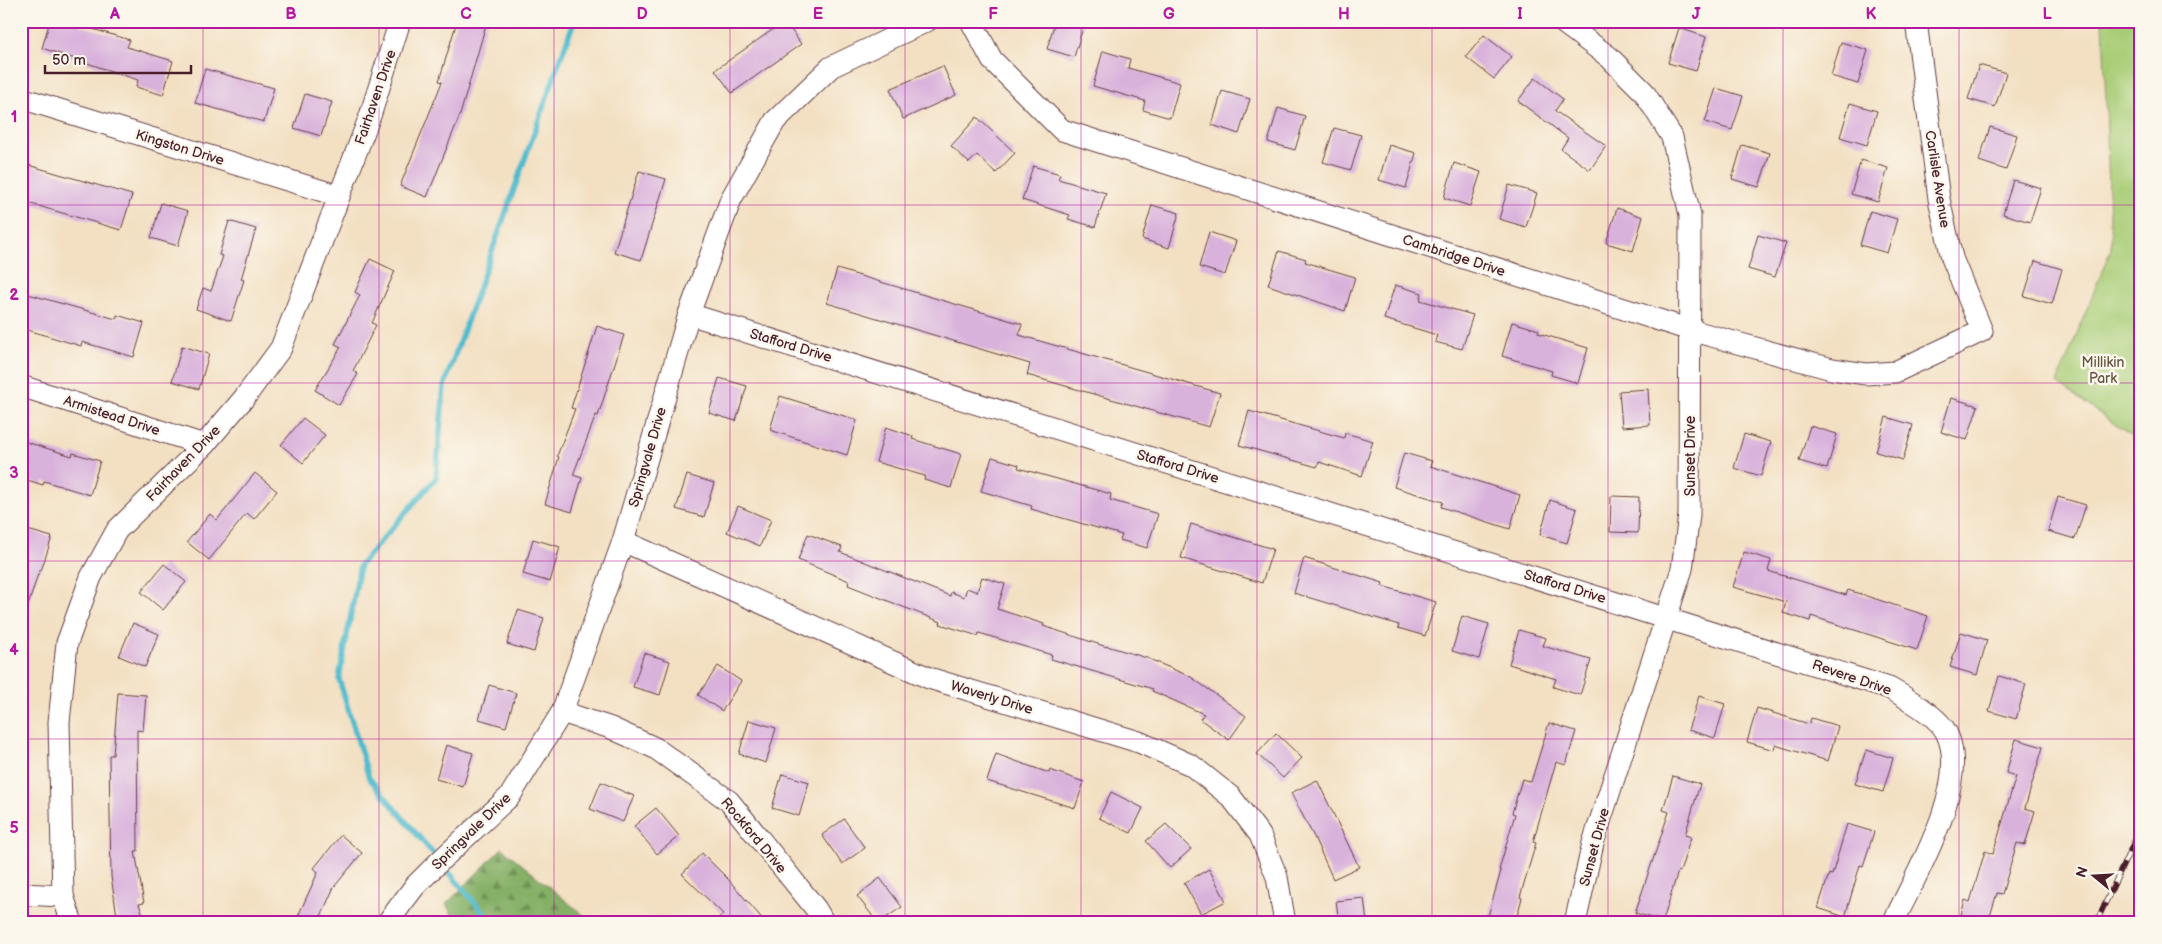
<svg xmlns="http://www.w3.org/2000/svg" width="2162" height="944" viewBox="0 0 2162 944" font-family="'Balsamiq Sans',sans-serif">
	<style>
		.green { fill: #a7cc75; stroke: #787650 }
		.forest { fill: url(#forest-firs); stroke: #686848 }
		.lines { fill: none; stroke-linecap: round; stroke-linejoin: round }
		.stream { stroke: #50bbcd; stroke-width: 5.5 }
		.building { fill: #d9b2dc }
		.minor-casing { stroke: #633c42; stroke-width: 23 }
		.minor { stroke: #fff; stroke-width: 21 }
		.rail-casing { stroke: #4a1f2b; stroke-width: 5.5 }
		.rail { stroke: #fbf7ec; stroke-width: 4; stroke-dasharray: 11; stroke-linecap: butt }
		.grid { fill: none; stroke: #b5179e; stroke-width: 1; stroke-opacity: 0.55 }
		.labels { text-anchor: middle; stroke-width: 5; stroke-linejoin: round; paint-order: stroke }
		.street-label { font-size: 14px; fill: #4a1f2b; stroke: #fbf7ec }
		.park-label { font-size: 14px; fill: #665341; stroke: #fbf7ec }
		.neatline { fill: none; stroke: #b5179e; stroke-width: 2 }
		.grid-label { font-size: 16px; text-anchor: middle; font-weight: bold; fill: #b5179e }
	</style>
	<defs>
		<pattern id="forest-firs" width="22" height="20" patternUnits="userSpaceOnUse" patternTransform="scale(1.25)"><rect width="22" height="20" fill="#85b066"/><path d="M5 1l3.5 6h-7zM16 11l3.5 6h-7z" fill="#6f8f54"/></pattern>
	</defs>
	<rect width="100%" height="100%" fill="#fbf7ec"/>
	<filter id="ink" filterUnits="userSpaceOnUse"><feTurbulence type="fractalNoise" baseFrequency=".02" numOctaves="2"/><feDisplacementMap in="SourceGraphic" scale="10" xChannelSelector="R" yChannelSelector="G"/><feConvolveMatrix kernelMatrix="1 2 1 2 8 2 1 2 1" color-interpolation-filters="sRGB"/></filter>
	<filter id="wash" filterUnits="userSpaceOnUse"><feTurbulence type="fractalNoise" baseFrequency=".0096" numOctaves="4" result="noise"/><feDisplacementMap in="SourceGraphic" scale="20" xChannelSelector="R" yChannelSelector="G"/><feGaussianBlur stdDeviation="1.12" result="paint"/><feColorMatrix in="noise" values="0 0 0 0 0 0 0 0 0 0 0 0 0 0 0 0 0 1.4 0 .05"/><feComposite in="paint" operator="in"/></filter>
	<g filter="url(#wash)">
		<rect width="100%" height="100%" fill="#f3e0c3"/>
		<path class="green" d="M2103 21H2141V443L2057 383 2111 249Z"/>
		<path class="forest" d="M502 848 593 923H457L446 904Z"/>
		<g class="lines">
			<path class="stream" d="M492 923 369 778 339 679 360 565 436 478 444 386 574 21"/>
		</g>
		<g id="blocks">
			<g class="building">
				<path d="M50 21H80L79 25 130 40 127 47 173 61 163 95 136 87 138 80 42 48Z"/>
				<path d="M457 21H487L460 115 427 197 400 186 442 82 439 81Z"/>
				<path d="M785 21 801 44 732 93 715 70Z"/>
				<path d="M1055 21H1085L1074 57 1047 49Z"/>
				<path d="M1679 28 1706 37 1696 71 1668 63Z"/>
				<path d="M1484 35 1512 57 1494 79 1466 57Z"/>
				<path d="M1841 42 1868 50 1858 84 1831 76Z"/>
				<path d="M1103 51 1130 59 1128 68 1180 83 1170 118 1143 110 1145 101 1093 86Z"/>
				<path d="M1979 65 2006 73 1995 107 1968 99Z"/>
				<path d="M943 66 956 95 903 119 890 89Z"/>
				<path d="M205 69 274 88 264 122 195 103Z"/>
				<path d="M1535 78 1563 99 1555 111 1606 146 1590 170 1561 149 1568 138 1518 101Z"/>
				<path d="M1716 88 1743 96 1732 130 1705 122Z"/>
				<path d="M1222 91 1250 99 1239 134 1212 125Z"/>
				<path d="M305 94 332 102 321 136 294 128Z"/>
				<path d="M1850 103 1877 111 1867 145 1840 137Z"/>
				<path d="M1278 108 1305 116 1295 150 1268 142Z"/>
				<path d="M977 117 1015 153 996 173 977 155 969 163 951 146Z"/>
				<path d="M1990 127 2017 135 2006 170 1979 161Z"/>
				<path d="M1334 128 1361 135 1351 170 1323 162Z"/>
				<path d="M1389 145 1416 153 1406 188 1379 180Z"/>
				<path d="M1742 145 1770 153 1759 187 1732 179Z"/>
				<path d="M1861 160 1888 168 1878 202 1851 194Z"/>
				<path d="M21 163 132 195 121 230 21 201Z"/>
				<path d="M1454 163 1481 172 1470 206 1444 198Z"/>
				<path d="M1033 166 1060 174 1058 179 1106 193 1095 227 1068 219 1070 215 1022 200Z"/>
				<path d="M639 171 666 179 641 260 614 252Z"/>
				<path d="M2013 180 2041 188 2030 222 2003 214Z"/>
				<path d="M1509 185 1537 193 1526 227 1499 219Z"/>
				<path d="M161 203 188 211 178 246 151 238Z"/>
				<path d="M1152 205 1179 213 1169 248 1142 239Z"/>
				<path d="M1617 208 1643 217 1633 251 1606 243Z"/>
				<path d="M1870 211 1897 219 1887 253 1860 245Z"/>
				<path d="M229 221 256 229 241 279 244 280 231 321 196 309 203 288 211 291 223 256 219 255Z"/>
				<path d="M1209 232 1236 241 1225 275 1199 267Z"/>
				<path d="M1758 235 1786 243 1775 277 1748 269Z"/>
				<path d="M1279 251 1306 259 1305 262 1355 277 1345 311 1268 285Z"/>
				<path d="M370 259 395 271 372 323 376 325 353 371 358 374 339 405 315 390 341 347 335 344 360 295 355 292Z"/>
				<path d="M2035 261 2062 269 2052 304 2024 296Z"/>
				<path d="M837 269 1022 324 1019 335 1220 393 1209 427 1027 375 1030 364 827 303Z"/>
				<path d="M1395 285 1422 293 1420 300 1473 315 1462 349 1435 342 1437 335 1384 319Z"/>
				<path d="M21 292 116 319 117 315 144 323 134 357 82 342 81 346 21 328Z"/>
				<path d="M1512 322 1539 330 1538 333 1588 348 1578 383 1551 375 1552 371 1502 356Z"/>
				<path d="M597 326 624 335 598 416 596 415 573 475 582 478 572 512 545 504 559 457 557 456 575 409 571 408Z"/>
				<path d="M182 346 209 354 199 389 172 381Z"/>
				<path d="M719 378 747 386 736 421 709 413Z"/>
				<path d="M1648 389 1650 425 1622 427 1619 391Z"/>
				<path d="M780 396 857 420 847 455 770 430Z"/>
				<path d="M1951 398 1978 406 1967 440 1941 432Z"/>
				<path d="M1249 411 1344 438 1345 433 1373 441 1362 476 1319 462 1317 467 1239 445Z"/>
				<path d="M1886 417 1913 425 1903 460 1876 452Z"/>
				<path d="M303 418 325 435 303 463 281 445Z"/>
				<path d="M1810 426 1837 434 1827 469 1799 461Z"/>
				<path d="M886 427 913 436 912 439 961 454 951 488 924 480 925 476 876 462Z"/>
				<path d="M1744 434 1771 442 1761 476 1734 468Z"/>
				<path d="M26 442 72 456 73 453 100 461 90 495 44 481 43 485 21 478V458Z"/>
				<path d="M1404 453 1432 461 1430 466 1520 495 1510 529 1441 507 1443 502 1394 487Z"/>
				<path d="M992 457 1019 465 1018 468 1111 494 1110 500 1158 514 1147 548 1120 540 1122 535 1031 509 1032 506 981 491Z"/>
				<path d="M255 473 277 491 254 519 247 513 209 560 187 542 210 514 217 520Z"/>
				<path d="M687 475 714 483 704 517 676 509Z"/>
				<path d="M1611 496 1639 497 1638 533 1610 532Z"/>
				<path d="M2058 497 2086 505 2075 539 2048 531Z"/>
				<path d="M1550 500 1577 509 1567 543 1540 535Z"/>
				<path d="M738 506 771 520 760 546 727 532Z"/>
				<path d="M1191 524 1273 549 1262 583 1181 558Z"/>
				<path d="M24 529 52 537 41 571H39L25 615 21 614V540Z"/>
				<path d="M808 534 842 547 840 552 950 596 951 592 964 597 967 588 977 592 982 577 1005 584 997 609 1044 624 1043 626 1107 647V646L1147 658 1191 677 1246 716 1229 740 1200 719 1204 714 1152 691 1153 689 1051 659 1052 655 979 633 978 636 940 624 941 622 848 585 849 581 798 560Z"/>
				<path d="M533 539 560 547 550 582 523 574Z"/>
				<path d="M1744 552 1771 560 1768 571 1846 595 1848 590 1928 616 1917 650 1811 616 1810 621 1783 613 1786 602 1733 587Z"/>
				<path d="M1304 558 1383 583 1382 586 1436 602 1425 636 1398 628 1399 625 1294 593Z"/>
				<path d="M164 564 186 582 163 610 141 592Z"/>
				<path d="M518 610 544 618 534 652 507 644Z"/>
				<path d="M1462 616 1489 624 1479 659 1452 651Z"/>
				<path d="M133 623 159 634 145 667 119 656Z"/>
				<path d="M1519 630 1546 638 1543 646 1591 660 1580 695 1553 687 1556 679 1509 664Z"/>
				<path d="M1961 632 1987 640 1977 675 1950 667Z"/>
				<path d="M644 653 670 661 660 695 633 687Z"/>
				<path d="M718 666 741 681 722 711 698 695Z"/>
				<path d="M1999 676 2026 684 2016 719 1989 711Z"/>
				<path d="M489 685 516 693 506 727 479 719Z"/>
				<path d="M118 693 146 695 143 731 137 730 138 851H135L144 903 139 904 146 923H118L111 876 109 755H113Z"/>
				<path d="M1699 696 1725 704 1715 738 1688 730Z"/>
				<path d="M1757 708 1809 724 1811 718 1838 726 1828 761 1775 745 1774 750 1747 742Z"/>
				<path d="M749 720 776 728 766 763 739 754Z"/>
				<path d="M1549 723 1576 731 1566 765 1556 762 1533 842 1536 843 1520 897 1522 898 1515 923H1486L1501 871 1499 870 1515 814 1512 813 1522 779 1531 782Z"/>
				<path d="M1276 733 1302 758 1283 778 1257 754Z"/>
				<path d="M2016 739 2043 747 2025 808 2035 811 2025 845 2017 843 2002 894 1997 893 1988 923H1959L1965 900 1970 902 1985 851 1993 854 2016 776 2006 773Z"/>
				<path d="M446 745 473 753 463 787 436 779Z"/>
				<path d="M1866 750 1893 758 1883 792 1855 784Z"/>
				<path d="M996 754 1049 773 1050 770 1084 782 1075 808 987 781Z"/>
				<path d="M782 774 809 782 799 816 772 808Z"/>
				<path d="M1673 776 1700 784 1685 835 1691 837 1680 872 1678 871 1663 921 1635 913 1669 812 1663 810Z"/>
				<path d="M1317 780 1359 867 1333 879 1314 837 1291 793Z"/>
				<path d="M601 782 634 796 623 822 590 809Z"/>
				<path d="M1111 792 1143 808 1131 833 1099 818Z"/>
				<path d="M656 808 679 836 657 854 634 826Z"/>
				<path d="M844 819 865 848 842 864 822 835Z"/>
				<path d="M1166 824 1191 849 1170 868 1146 841Z"/>
				<path d="M1847 824 1874 832 1863 866 1860 865 1845 917 1818 908 1829 874 1832 875Z"/>
				<path d="M341 835 362 853 334 887 318 923H295L318 872 314 868Z"/>
				<path d="M702 853 727 878 766 923H713L723 914 682 874Z"/>
				<path d="M1209 869 1226 901 1201 914 1184 883Z"/>
				<path d="M880 878 902 907 878 923 857 896Z"/>
				<path d="M1364 898 1367 923H1339L1336 901Z"/>
			</g>
		</g>
	</g>
	<g filter="url(#ink)">
		<use href="#blocks" fill-opacity="0" stroke="#633c42" stroke-width="1"/>
		<g class="lines">
			<g class="minor-casing">
				<g id="minor">
					<path d="M971 21 992 60 1062 130 1690 330 1832 369 1866 374 1895 372 1982 331 1952 258 1939 199 1916 21"/>
					<path d="M1561 21 1609 57 1644 92 1672 137 1690 215 1689 515 1682 569 1593 843 1575 923"/>
					<path d="M21 98 339 196"/>
					<path d="M689 314 1889 688C1905 697 1938 716 1946 732 1972 782 1915 876 1893 923"/>
					<path d="M21 386 204 445"/>
					<path d="M623 541 929 678 1139 742 1191 765 1231 797 1260 835 1277 877 1285 923"/>
					<path d="M562 712 611 728 655 748 729 801 816 909 824 923"/>
					<path d="M21 894 63 896"/>
					<path d="M72 923 63 896 59 722 67 643 91 577 117 530 204 445 245 397 281 348 370 116 400 21"/>
					<path d="M387 923 415 886 440 861 510 796 562 712 623 541 689 314 731 199 775 121 831 67 927 21"/>
				</g>
			</g>
			<use href="#minor" class="minor"/>
			<g class="rail-casing">
				<path id="rail" d="M2096 923 2141 827"/>
			</g>
			<use href="#rail" class="rail"/>
		</g>
	</g>
	<path class="grid" d="M203 21V923M379 21V923M554 21V923M730 21V923M905 21V923M1081 21V923M1257 21V923M1432 21V923M1608 21V923M1783 21V923M1959 21V923M21 205H2141M21 383H2141M21 561H2141M21 739H2141"/>
	<g class="labels">
		<g class="street-label">
			<text transform="translate(375 97) rotate(-71)" y="5">Fairhaven Drive</text>
			<text transform="translate(180 147) rotate(17)" y="5">Kingston Drive</text>
			<text transform="translate(1938 179) rotate(81)" y="5">Carlisle Avenue</text>
			<text transform="translate(1454 255) rotate(18)" y="5">Cambridge Drive</text>
			<text transform="translate(791 345) rotate(17)" y="5">Stafford Drive</text>
			<text transform="translate(112 415) rotate(18)" y="5">Armistead Drive</text>
			<text transform="translate(1690 456) rotate(-90)" y="5">Sunset Drive</text>
			<text transform="translate(647 457) rotate(-74)" y="5">Springvale Drive</text>
			<text transform="translate(183 463) rotate(-46)" y="5">Fairhaven Drive</text>
			<text transform="translate(1178 466) rotate(17)" y="5">Stafford Drive</text>
			<text transform="translate(1565 586) rotate(17)" y="5">Stafford Drive</text>
			<text transform="translate(1852 677) rotate(19)" y="5">Revere Drive</text>
			<text transform="translate(992 697) rotate(17)" y="5">Waverly Drive</text>
			<text transform="translate(471 831) rotate(-44)" y="5">Springvale Drive</text>
			<text transform="translate(754 835) rotate(50)" y="5">Rockford Drive</text>
			<text transform="translate(1594 847) rotate(-75)" y="5">Sunset Drive</text>
		</g>
		<g class="park-label">
			<text x="2103" y="367">Millikin<tspan x="2103" dy="16">Park</tspan></text>
		</g>
	</g>
	<rect width="2162" height="944" fill="none" stroke="#fbf7ec" stroke-width="55"/>
	<g transform="translate(2094 876) rotate(288)" stroke="#fbf7ec" stroke-width="4" paint-order="stroke">
	<path d="M0-4L9 19L0 12L-9 19Z" fill="#4a1f2b"/>
	<text y="-8" font-size="14" font-weight="bold" text-anchor="middle" fill="#4a1f2b">N</text>
	</g>
	<path d="M45 65v8h146v-8" fill="none" stroke="#4a1f2b" stroke-width="2.5"/>
	<text x="52" y="65" font-size="15" fill="#4a1f2b" stroke="#fbf7ec" stroke-width="4" paint-order="stroke">50 m</text>
	<rect x="28" y="28" width="2106" height="888" class="neatline"/>
	<g class="grid-label">
		<text x="115" y="19">A</text>
		<text x="291" y="19">B</text>
		<text x="466" y="19">C</text>
		<text x="642" y="19">D</text>
		<text x="818" y="19">E</text>
		<text x="993" y="19">F</text>
		<text x="1169" y="19">G</text>
		<text x="1344" y="19">H</text>
		<text x="1520" y="19">I</text>
		<text x="1696" y="19">J</text>
		<text x="1871" y="19">K</text>
		<text x="2047" y="19">L</text>
		<text x="14" y="122">1</text>
		<text x="14" y="300">2</text>
		<text x="14" y="478">3</text>
		<text x="14" y="655">4</text>
		<text x="14" y="833">5</text>
	</g>
</svg>
